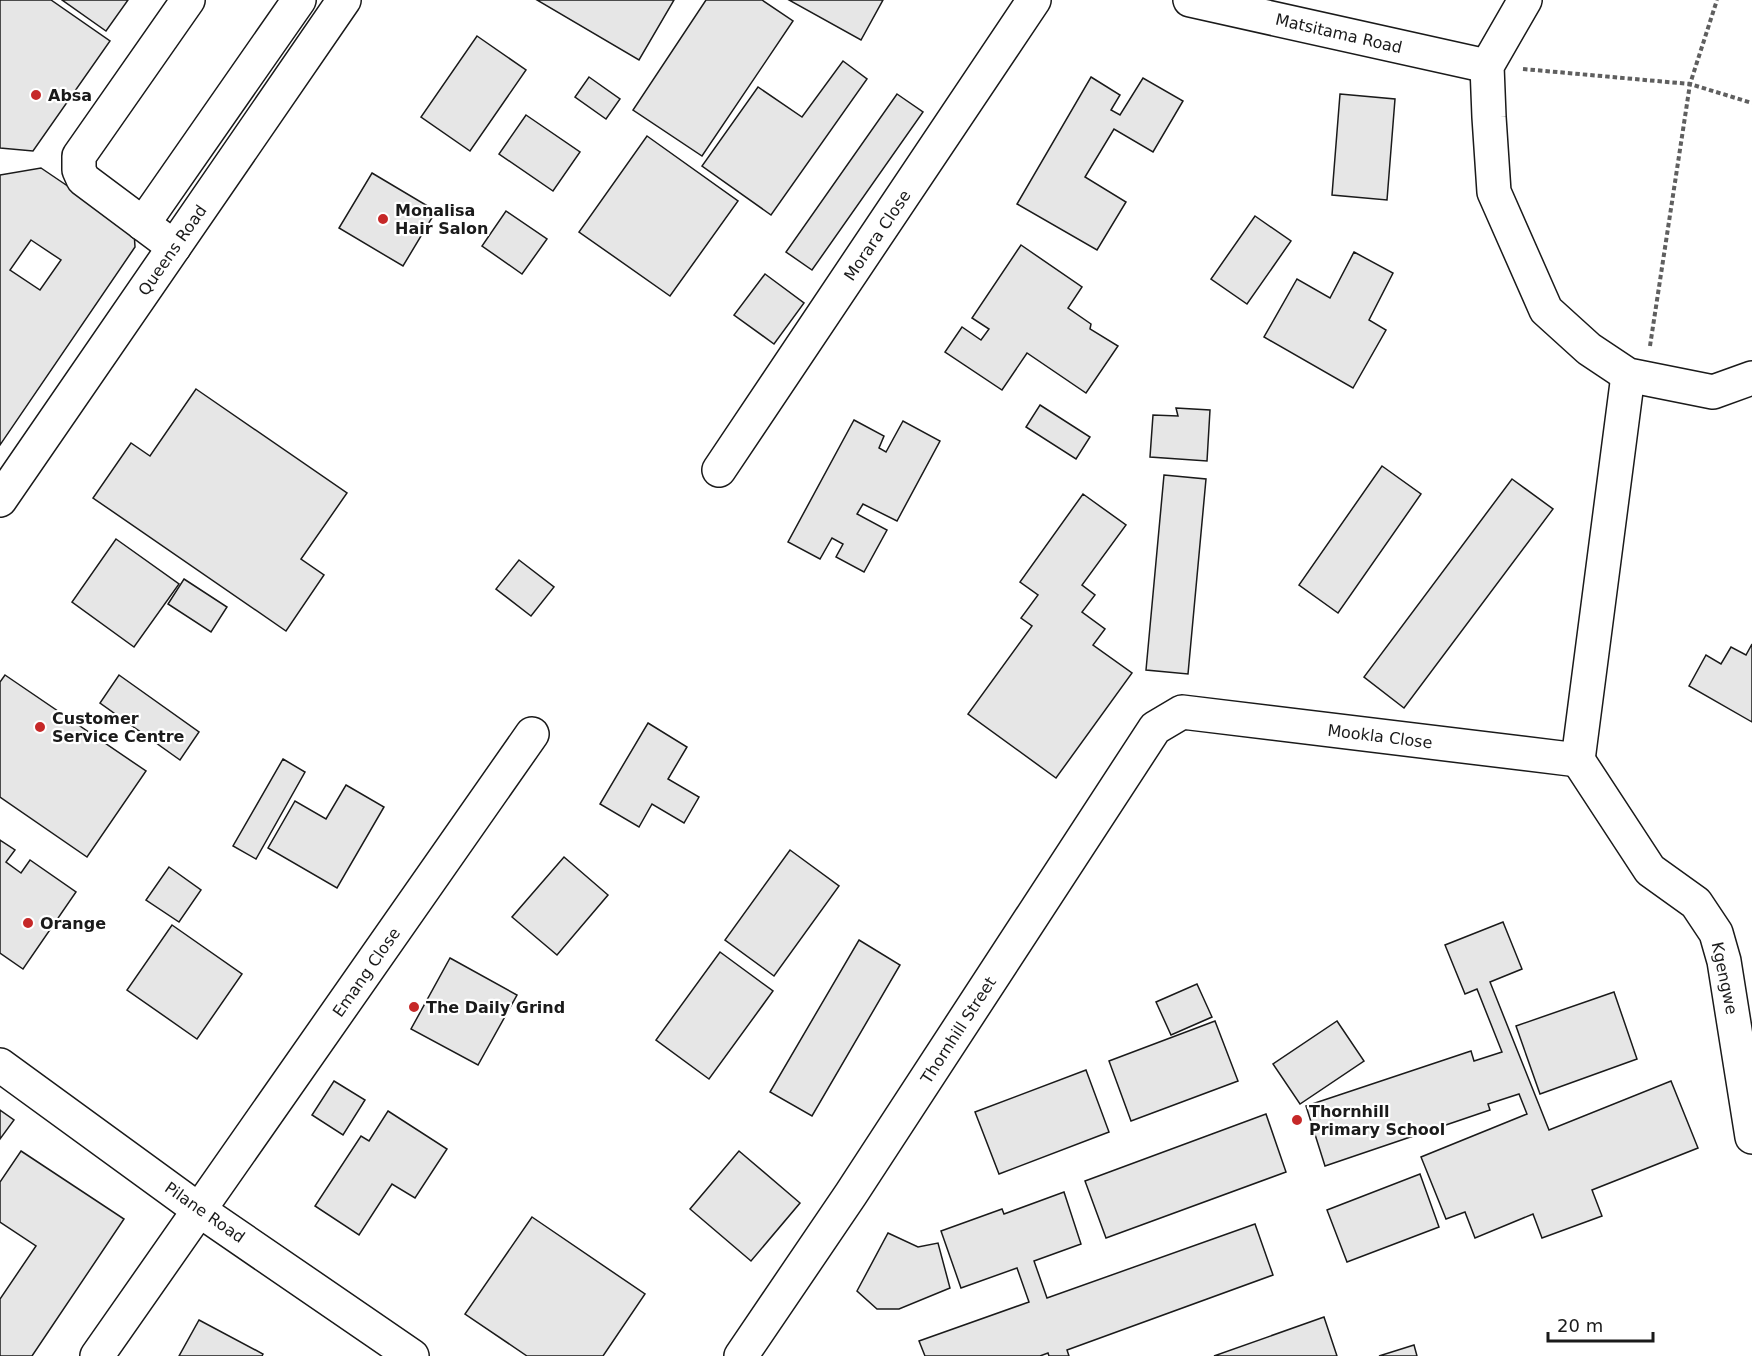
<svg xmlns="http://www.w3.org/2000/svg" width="1752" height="1356" viewBox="0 0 1752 1356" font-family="'DejaVu Sans',sans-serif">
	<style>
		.building { fill: #e6e6e6; stroke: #1a1a1a; stroke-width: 1.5; fill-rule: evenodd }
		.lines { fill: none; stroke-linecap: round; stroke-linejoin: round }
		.minor-casing { stroke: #1a1a1a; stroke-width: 36 }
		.major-casing { stroke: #1a1a1a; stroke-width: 36 }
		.path { stroke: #5f5f5f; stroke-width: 4; stroke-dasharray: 4.5 3; stroke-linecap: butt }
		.minor { stroke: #fff; stroke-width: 33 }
		.major { stroke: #fff; stroke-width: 33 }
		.poi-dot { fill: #c62828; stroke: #fff; stroke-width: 2 }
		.labels { text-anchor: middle; stroke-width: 4.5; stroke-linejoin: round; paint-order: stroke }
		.street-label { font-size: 16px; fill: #1a1a1a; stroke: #fff }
		.poi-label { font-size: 16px; font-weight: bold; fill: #1a1a1a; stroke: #fff; text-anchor: start }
	</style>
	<rect width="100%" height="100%" fill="#fff"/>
	<g class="building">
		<path d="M0 0H51L110 41 33 151 0 148Z"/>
		<path d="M62 0H128L106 31Z"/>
		<path d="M537 0H674L639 60Z"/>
		<path d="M706 0H762L793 21 702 156 633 110Z"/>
		<path d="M789 0H883L861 40Z"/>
		<path d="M477 36 526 70 470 151 421 117Z"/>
		<path d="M843 61 867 79 771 215 702 166 758 87 802 117Z"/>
		<path d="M589 77 620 99 606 119 575 97Z"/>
		<path d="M1091 77 1120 95 1111 110 1120 115 1143 78 1183 101 1153 152 1114 129 1085 177 1126 202 1097 250 1017 204Z"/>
		<path d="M897 94 923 112 812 270 786 252Z"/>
		<path d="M1340 94 1395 99 1387 200 1332 195Z"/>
		<path d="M526 115 580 152 553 191 499 154Z"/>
		<path d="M647 136 738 201 670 296 579 232Z"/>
		<path d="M41 168 134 231 135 247 0 445V175ZM31 240 61 260 40 290 10 270Z"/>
		<path d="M372 173 436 211 403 266 339 228Z"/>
		<path d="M506 211 547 239 522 274 482 246Z"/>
		<path d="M1255 216 1291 241 1247 304 1211 279Z"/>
		<path d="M1021 245 1082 287 1068 308 1091 324 1090 329 1118 346 1086 393 1027 353 1002 390 945 352 962 327 981 340 989 329 972 318Z"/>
		<path d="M1354 252 1393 273 1369 320 1386 330 1353 388 1264 337 1297 279 1330 298Z"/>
		<path d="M765 274 804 303 774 344 734 315Z"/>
		<path d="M196 389 347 493 301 559 324 575 286 631 93 498 131 443 150 456Z"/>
		<path d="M1040 405 1090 437 1076 459 1026 427Z"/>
		<path d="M1176 408 1210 410 1207 461 1150 457 1153 415 1178 416Z"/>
		<path d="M854 420 884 436 879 448 886 452 903 421 940 441 897 521 863 504 857 514 887 530 864 572 836 557 843 544 832 538 820 559 788 542Z"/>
		<path d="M1382 466 1421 494 1338 613 1299 585Z"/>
		<path d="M1164 475 1206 479 1188 674 1146 670Z"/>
		<path d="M1512 479 1553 509 1404 708 1364 677Z"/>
		<path d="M1083 494 1126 525 1082 585 1095 595 1082 612 1105 629 1093 645 1132 673 1056 778 968 714 1032 626 1021 618 1038 595 1020 582Z"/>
		<path d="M116 539 179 584 134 647 72 602Z"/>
		<path d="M519 560 554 587 531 616 496 589Z"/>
		<path d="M184 579 227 607 211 632 168 604Z"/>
		<path d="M1752 644V722L1689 686 1706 655 1721 664 1731 647 1746 655Z"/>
		<path d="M5 675 146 771 87 857 0 797V682Z"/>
		<path d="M119 675 199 732 180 760 100 703Z"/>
		<path d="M648 723 687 747 668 779 699 797 684 823 652 804 639 827 600 804Z"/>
		<path d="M283 759 305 772 256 859 233 846Z"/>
		<path d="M346 785 384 807 337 888 268 848 295 801 326 819Z"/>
		<path d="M0 840 15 850 6 862 21 873 30 860 76 892 23 969 0 953Z"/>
		<path d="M790 850 839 886 774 976 725 940Z"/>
		<path d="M564 857 608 895 557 955 512 917Z"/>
		<path d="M169 867 201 890 179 922 146 900Z"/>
		<path d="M1503 922 1522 969 1490 982 1549 1130 1671 1081 1698 1148 1592 1190 1602 1216 1542 1238 1533 1214 1475 1238 1465 1212 1446 1219 1421 1157 1527 1114 1519 1094 1488 1104 1490 1110 1325 1166 1306 1106 1471 1051 1474 1061 1502 1052 1477 989 1465 994 1445 945Z"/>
		<path d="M172 925 242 974 197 1039 127 990Z"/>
		<path d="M859 940 900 965 812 1116 770 1092Z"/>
		<path d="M720 952 773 991 709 1079 656 1040Z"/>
		<path d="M450 958 517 995 478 1065 411 1029Z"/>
		<path d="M1197 984 1212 1017 1171 1035 1156 1002Z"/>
		<path d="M1614 992 1637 1059 1540 1094 1516 1026Z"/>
		<path d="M1215 1021 1238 1081 1131 1121 1109 1061Z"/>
		<path d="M1337 1021 1364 1061 1300 1104 1273 1064Z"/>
		<path d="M1086 1070 1109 1132 999 1174 975 1112Z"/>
		<path d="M334 1081 365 1100 343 1135 312 1115Z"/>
		<path d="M0 1110 14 1120 0 1139Z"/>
		<path d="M388 1111 447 1149 415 1198 392 1184 359 1235 315 1206 361 1136 369 1141Z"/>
		<path d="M1266 1114 1286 1172 1106 1238 1085 1181Z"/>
		<path d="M21 1151 124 1219 32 1356H0V1299L36 1246 0 1222V1182Z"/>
		<path d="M739 1151 800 1203 751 1261 690 1209Z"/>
		<path d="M1420 1174 1439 1227 1347 1262 1327 1210Z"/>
		<path d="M1064 1192 1081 1244 1034 1261 1047 1298 1255 1224 1273 1275 1067 1350 1069 1356H1049L1048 1353 1040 1356H925L919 1341 1029 1302 1017 1268 961 1288 941 1231 1002 1209 1004 1214Z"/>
		<path d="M532 1217 645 1294 603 1356H527L465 1314Z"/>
		<path d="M888 1233 918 1247 938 1243 950 1288 899 1309H877L857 1291Z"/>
		<path d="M1324 1317 1337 1356H1214Z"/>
		<path d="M199 1320 263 1354 262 1356H179Z"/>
		<path d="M1414 1345 1417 1356H1379Z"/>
	</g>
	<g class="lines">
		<g class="minor-casing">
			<g id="minor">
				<path d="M1190 0 1487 66"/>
				<path d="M1525 0 1487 66 1489 117 1494 192 1546 310 1589 349 1628 375 1713 392 1752 378"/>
				<path d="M143 224 299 0"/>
				<path d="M174 247 83 179 79 170V156L188 0"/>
				<path d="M719 470 1034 0"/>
				<path d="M1578 760 1650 870 1696 903 1716 933 1724 961 1752 1137"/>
				<path d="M1578 760 1628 375"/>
				<path d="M0 1065 199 1210 412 1356"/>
				<path d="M97 1356 532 734"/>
				<path d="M741 1356 851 1194 1155 728 1182 712 1578 760"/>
			</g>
		</g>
		<g class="major-casing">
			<path id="major" d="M0 500 344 0"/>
		</g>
		<g class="path">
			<path d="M1523 69 1690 84 1752 103"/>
			<path d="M1650 346 1690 84 1717 0"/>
		</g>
		<use href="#minor" class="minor"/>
		<use href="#major" class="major"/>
	</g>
	<g class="poi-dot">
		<circle cx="36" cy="95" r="6"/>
		<circle cx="383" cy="219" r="6"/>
		<circle cx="40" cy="727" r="6"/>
		<circle cx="28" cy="923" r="6"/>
		<circle cx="414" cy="1007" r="6"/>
		<circle cx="1297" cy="1120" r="6"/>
	</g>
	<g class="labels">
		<g class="street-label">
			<text transform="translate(1339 33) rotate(13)" y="6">Matsitama Road</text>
			<text transform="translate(877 235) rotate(-56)" y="6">Morara Close</text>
			<text transform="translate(172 250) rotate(-55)" y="6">Queens Road</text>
			<text transform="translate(1380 736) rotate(7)" y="6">Mookla Close</text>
			<text transform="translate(366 972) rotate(-55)" y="6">Emang Close</text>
			<text transform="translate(1725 978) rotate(78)" y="6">Kgengwe</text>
			<text transform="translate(958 1030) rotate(-57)" y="6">Thornhill Street</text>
			<text transform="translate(205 1212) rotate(35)" y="6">Pilane Road</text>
		</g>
		<g class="poi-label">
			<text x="48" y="101">Absa</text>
			<text x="395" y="216">Monalisa<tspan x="395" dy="18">Hair Salon</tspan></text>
			<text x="52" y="724">Customer<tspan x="52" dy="18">Service Centre</tspan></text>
			<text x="40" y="929">Orange</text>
			<text x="426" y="1013">The Daily Grind</text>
			<text x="1309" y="1117">Thornhill<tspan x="1309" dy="18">Primary School</tspan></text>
		</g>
	</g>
	<path d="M1548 1332v9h105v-9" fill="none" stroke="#1a1a1a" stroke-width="3"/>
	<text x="1557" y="1332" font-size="18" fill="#1a1a1a" stroke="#ffffff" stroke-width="4.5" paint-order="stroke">20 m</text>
</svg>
